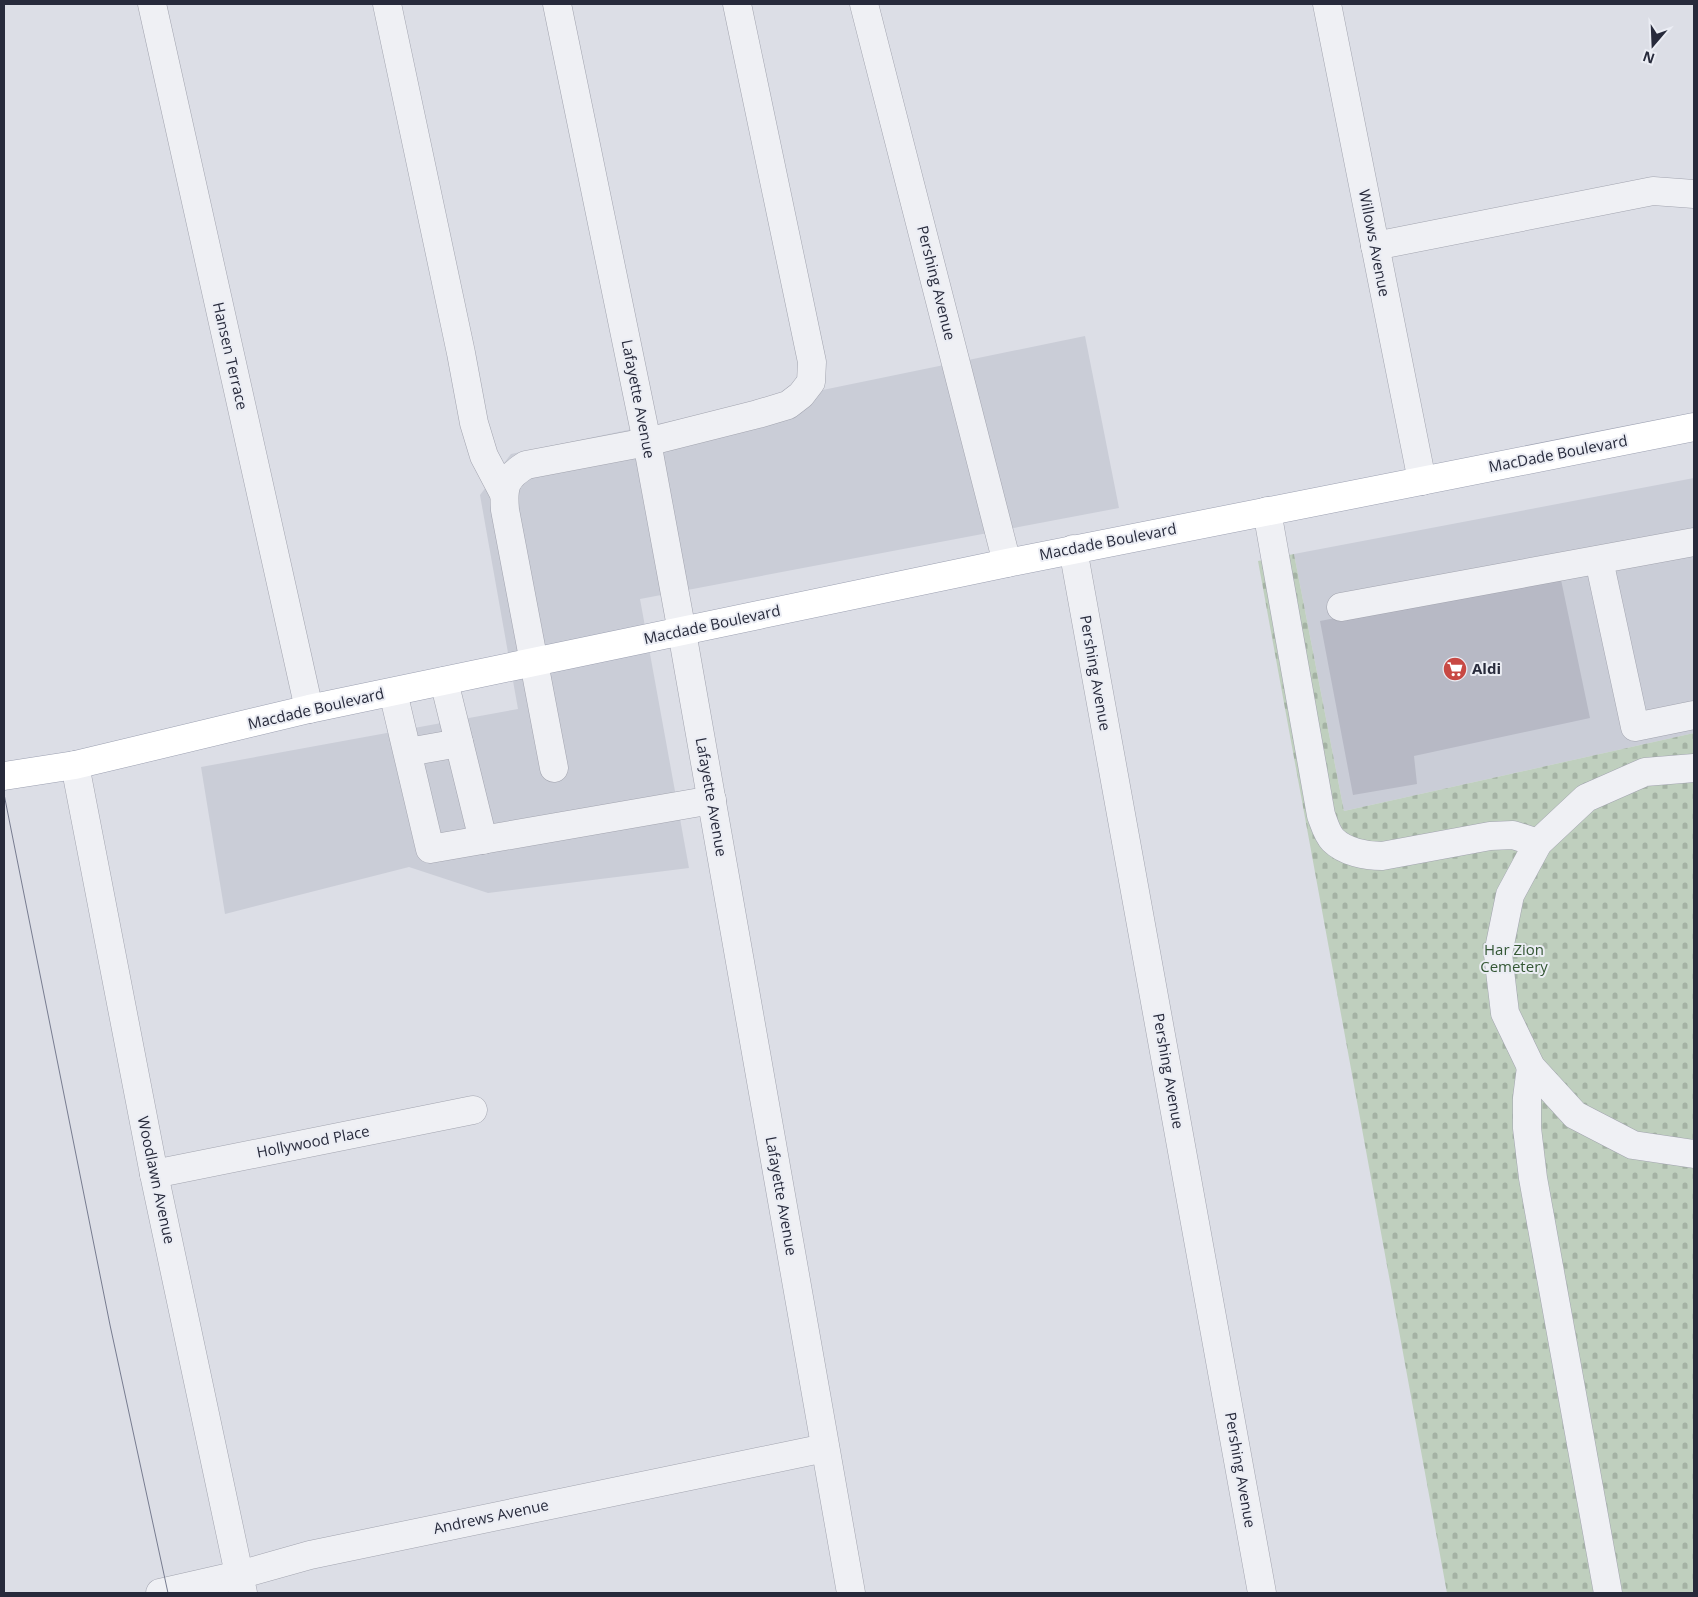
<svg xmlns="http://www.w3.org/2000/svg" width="1698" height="1597" viewBox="0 0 1698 1597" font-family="'Open Sans',sans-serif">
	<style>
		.built { fill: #cacdd7 }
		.cemetery { fill: url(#cemetery-stones) }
		.building { fill: #b7b9c5 }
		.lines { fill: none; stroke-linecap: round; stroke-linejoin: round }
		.minor-casing { stroke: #a2a4af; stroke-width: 29 }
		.major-casing { stroke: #9ca0b1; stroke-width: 29 }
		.minor { stroke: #eff0f4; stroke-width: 28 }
		.major { stroke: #fff; stroke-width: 28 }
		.tram { stroke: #767b8f; stroke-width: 1 }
		.labels { text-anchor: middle; stroke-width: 4; stroke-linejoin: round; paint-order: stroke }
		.street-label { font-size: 15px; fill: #272a3b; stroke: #ebedf4 }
		.poi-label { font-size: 15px; font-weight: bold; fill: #272a3b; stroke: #ebedf4; text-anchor: start }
		.park-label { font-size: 15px; fill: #345734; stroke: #ebedf4 }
	</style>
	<defs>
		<pattern id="cemetery-stones" width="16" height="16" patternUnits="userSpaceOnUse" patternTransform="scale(1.25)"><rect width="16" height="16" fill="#bfcfbe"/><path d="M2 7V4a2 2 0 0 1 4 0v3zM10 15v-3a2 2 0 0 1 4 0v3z" fill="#a4b2a4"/></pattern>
	</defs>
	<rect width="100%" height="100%" fill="#dcdee6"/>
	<g class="built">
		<path d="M1085 336 1119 508 640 599 689 868 488 893 409 867 225 914 201 767 518 709 480 495 511 454Z"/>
		<path d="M1694 478V733L1344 811 1294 554Z"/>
	</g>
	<path class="cemetery" d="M1294 554 1344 811 1694 733V1593H1447L1258 561Z"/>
	<path class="building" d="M1560 575 1590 718 1414 756 1417 784 1353 795 1320 621Z"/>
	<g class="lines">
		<g class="minor-casing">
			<g id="minor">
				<path d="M152 4 309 709"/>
				<path d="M387 4 461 353 474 423 484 456 503 492"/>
				<path d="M557 4 647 442 682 632 851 1593"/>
				<path d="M864 4 1007 563"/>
				<path d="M1327 4 1422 481"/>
				<path d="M1375 246 1653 191 1694 194"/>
				<path d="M1267 511 1321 815C1324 823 1327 834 1333 840 1345 852 1366 856 1382 856L1490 836 1513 835 1538 843"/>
				<path d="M1073 549 1262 1593"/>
				<path d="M1599 560 1635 727 1694 715"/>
				<path d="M1341 607 1694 542"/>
				<path d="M444 681 483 840"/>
				<path d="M393 692 430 849 712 800"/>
				<path d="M408 752 459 743"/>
				<path d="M75 765 154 1174 243 1593"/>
				<path d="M554 768 505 510C503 486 505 478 526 465L647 442 758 414 788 405 801 395 811 382 812 362 737 4"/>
				<path d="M1694 768 1645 772 1586 798 1538 843 1510 895 1498 954 1505 1013 1531 1067 1575 1115 1633 1145 1694 1154"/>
				<path d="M1531 1067 1527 1098V1128L1533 1178 1608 1593"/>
				<path d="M154 1174 473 1110"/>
				<path d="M160 1593 239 1575 310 1555 825 1448"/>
			</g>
		</g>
		<g class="major-casing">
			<path id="major" d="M4 776 75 765 309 709 1007 563 1694 427"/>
		</g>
		<use href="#minor" class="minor"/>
		<use href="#major" class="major"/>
		<path class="tram" d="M4 794 110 1325 168 1593"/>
	</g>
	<defs>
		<g id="supermarket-disc" transform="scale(1.25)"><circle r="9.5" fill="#c84944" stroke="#ebedf4"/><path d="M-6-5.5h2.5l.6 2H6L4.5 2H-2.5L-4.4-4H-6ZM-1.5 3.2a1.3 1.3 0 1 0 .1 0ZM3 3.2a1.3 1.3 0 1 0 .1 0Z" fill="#fff"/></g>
	</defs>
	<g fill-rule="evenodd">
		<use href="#supermarket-disc" x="1455" y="669"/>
	</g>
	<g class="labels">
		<g class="street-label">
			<text transform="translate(1374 243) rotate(79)" y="5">Willows Avenue</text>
			<text transform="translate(936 283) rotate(76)" y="5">Pershing Avenue</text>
			<text transform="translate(230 356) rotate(77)" y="5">Hansen Terrace</text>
			<text transform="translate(638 399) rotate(79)" y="5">Lafayette Avenue</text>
			<text transform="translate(1558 454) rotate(-11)" y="5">MacDade Boulevard</text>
			<text transform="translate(1108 542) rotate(-11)" y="5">Macdade Boulevard</text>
			<text transform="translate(712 625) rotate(-12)" y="5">Macdade Boulevard</text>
			<text transform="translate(1095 673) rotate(80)" y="5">Pershing Avenue</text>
			<text transform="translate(316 709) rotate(-13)" y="5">Macdade Boulevard</text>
			<text transform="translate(711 797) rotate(80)" y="5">Lafayette Avenue</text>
			<text transform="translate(1168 1071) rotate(80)" y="5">Pershing Avenue</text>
			<text transform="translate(313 1142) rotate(-11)" y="5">Hollywood Place</text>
			<text transform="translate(156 1180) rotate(78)" y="5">Woodlawn Avenue</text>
			<text transform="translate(781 1196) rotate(80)" y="5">Lafayette Avenue</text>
			<text transform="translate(1240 1470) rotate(80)" y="5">Pershing Avenue</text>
			<text transform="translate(491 1517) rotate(-12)" y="5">Andrews Avenue</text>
		</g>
		<g class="poi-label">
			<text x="1472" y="674">Aldi</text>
		</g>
		<g class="park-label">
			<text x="1514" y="955">Har Zion<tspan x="1514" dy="17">Cemetery</tspan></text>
		</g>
	</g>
	<rect width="1698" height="1597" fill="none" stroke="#272a3b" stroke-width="10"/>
	<g transform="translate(1653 45) rotate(199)" stroke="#ebedf4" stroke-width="4" paint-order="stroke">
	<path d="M0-4L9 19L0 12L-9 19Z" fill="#272a3b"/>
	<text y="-8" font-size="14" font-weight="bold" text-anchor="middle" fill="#272a3b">N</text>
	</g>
</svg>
